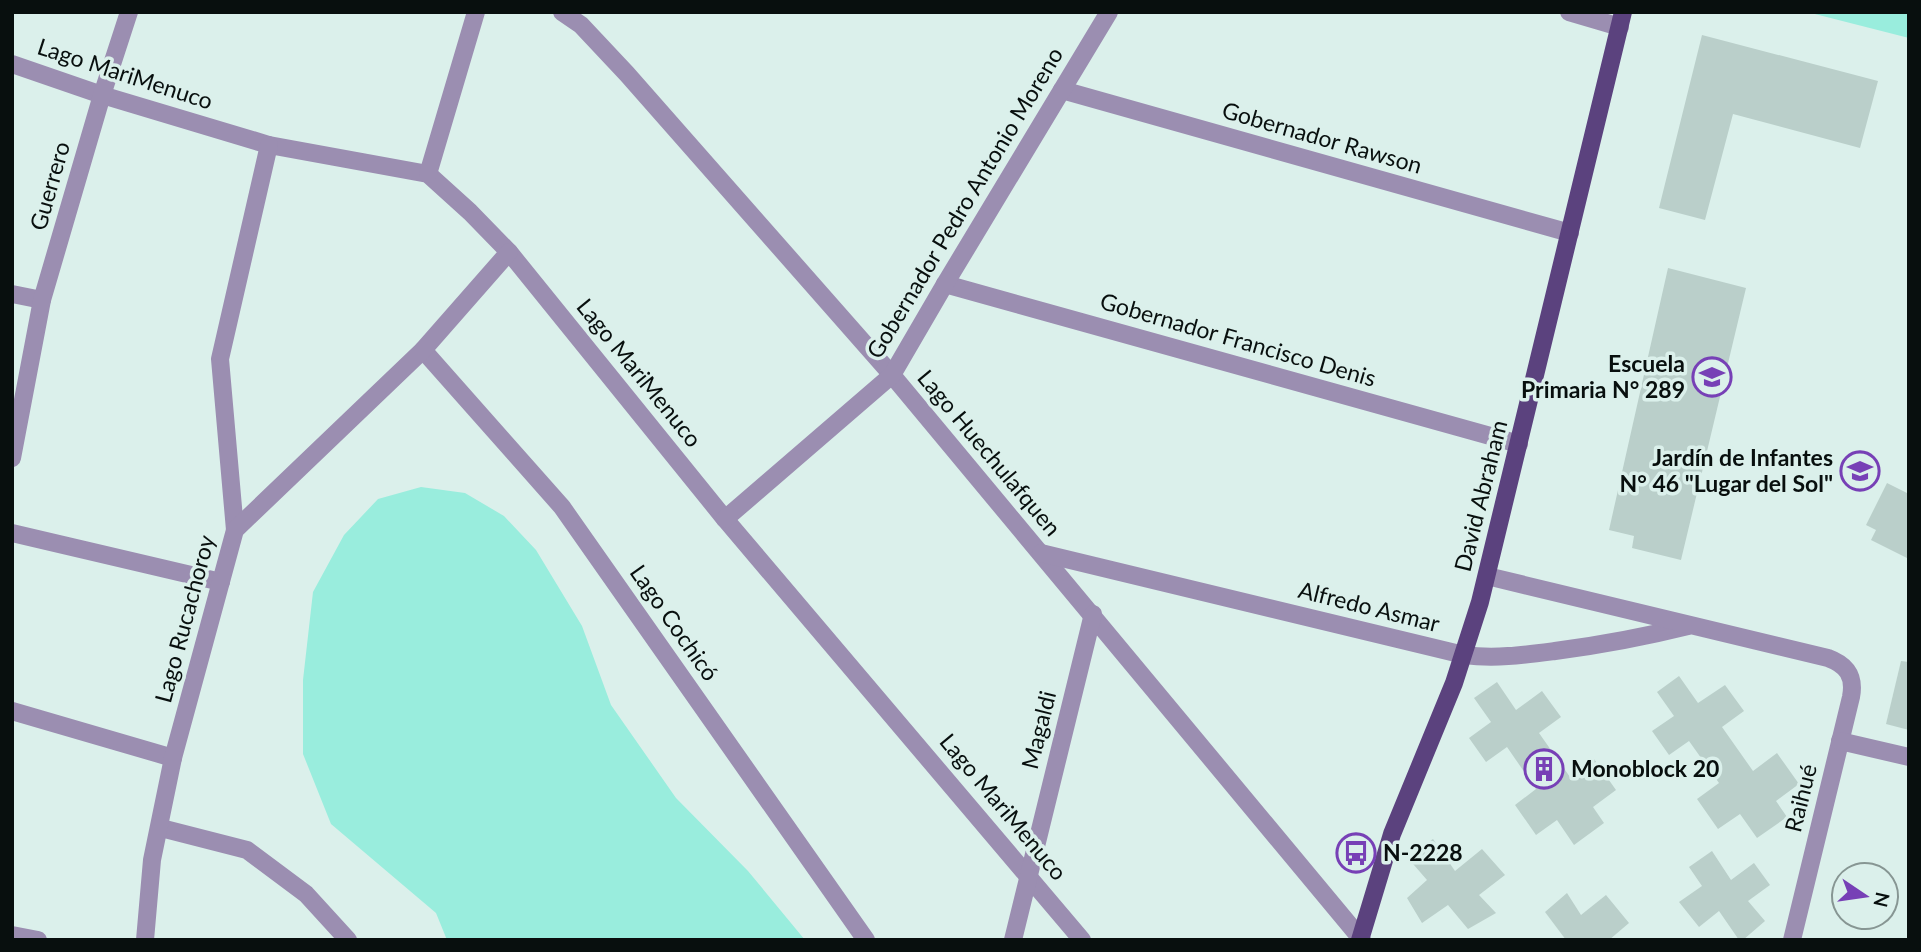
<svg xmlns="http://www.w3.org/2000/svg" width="1921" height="952" viewBox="0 0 1921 952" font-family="Lato,sans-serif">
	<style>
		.green { fill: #99eddd }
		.building { fill: #bacfca }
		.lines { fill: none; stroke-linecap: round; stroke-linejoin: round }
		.minor { stroke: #9b8eb1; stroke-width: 18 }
		.major { stroke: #5b427e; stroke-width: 18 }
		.labels { text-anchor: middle; stroke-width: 7; stroke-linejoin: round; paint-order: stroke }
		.street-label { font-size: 23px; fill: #080f0e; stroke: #dbf0eb }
		.poi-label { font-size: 23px; font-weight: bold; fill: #080f0e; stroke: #dbf0eb; text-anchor: end }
	</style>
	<rect width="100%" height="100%" fill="#dbf0eb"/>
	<g class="green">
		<path d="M1807 12H1909V38Z"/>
		<path d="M421 487 465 493 504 516 536 550 582 626 611 705 676 798 748 871 805 940H447L436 913 331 824 303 754V680L313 592 344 535 378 499Z"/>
	</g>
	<g class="building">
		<path d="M1702 35 1878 81 1860 148 1733 114 1705 220 1659 208Z"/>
		<path d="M1668 268 1746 288 1681 560 1632 548 1634 536 1609 530Z"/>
		<path d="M1887 483 1909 494V559L1871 540 1876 530 1866 525Z"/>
		<path d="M1901 661 1909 662V730L1886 724Z"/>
		<path d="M1679 676 1698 703 1725 685 1744 711 1722 727 1753 771 1777 753 1799 784 1776 801 1787 817 1757 838 1740 814 1718 829 1697 799 1719 783 1689 741 1669 755 1652 731 1674 716 1657 692Z"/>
		<path d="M1497 682 1516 710 1542 691 1561 717 1539 733 1570 777 1594 759 1616 790 1593 807 1604 823 1574 845 1557 820 1536 835 1515 805 1536 789 1507 747 1486 762 1469 738 1491 722 1474 698Z"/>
		<path d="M1433 839 1455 871 1482 849 1505 875 1479 895 1496 913 1468 929 1448 905 1422 923 1407 898 1427 880 1407 857Z"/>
		<path d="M1712 851 1731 880 1754 863 1770 885 1748 901 1765 921 1743 940H1739L1719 911 1699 927 1679 902 1702 886 1689 867Z"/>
		<path d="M1567 893 1581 915 1606 895 1629 923 1609 940H1566L1545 912Z"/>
	</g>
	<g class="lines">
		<g class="minor">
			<path d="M562 12 581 25 627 74 892 375 1362 940"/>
			<path d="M1569 12 1620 27"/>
			<path d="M12 64 102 95 269 145 428 174 470 212 509 252 725 519 1082 940"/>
			<path d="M1062 90 1570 233"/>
			<path d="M428 174 476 12"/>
			<path d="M945 284 1519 444"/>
			<path d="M12 294 42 300"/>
			<path d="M423 350 562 507 866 940"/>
			<path d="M12 458 42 300 102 95 129 12"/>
			<path d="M725 519 892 375 945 284 1109 12"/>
			<path d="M235 530 220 359 269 145"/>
			<path d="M12 533 221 582"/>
			<path d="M1041 553 1464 655C1495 659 1524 655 1555 651 1601 645 1644 637 1688 626"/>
			<path d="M1487 576 1828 658C1847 665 1855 676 1851 697L1792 940"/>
			<path d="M12 711 173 758"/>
			<path d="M1840 741 1909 757"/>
			<path d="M161 828 247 850 306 894 348 940"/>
			<path d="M12 935 38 940"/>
			<path d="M145 940 152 860 173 758 235 530 423 350 509 252"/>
			<path d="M1013 940 1093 614"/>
		</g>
		<path class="major" d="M1360 940 1392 834 1454 683 1480 602 1623 12"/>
	</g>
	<defs>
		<g id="school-ring" transform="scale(2.0125)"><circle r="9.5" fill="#dbf0eb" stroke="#7740b6" stroke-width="1.5"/><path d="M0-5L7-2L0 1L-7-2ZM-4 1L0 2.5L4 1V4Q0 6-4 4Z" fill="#7740b6"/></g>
		<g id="building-ring" transform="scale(2.0125)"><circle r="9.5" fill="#dbf0eb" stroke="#7740b6" stroke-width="1.5"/><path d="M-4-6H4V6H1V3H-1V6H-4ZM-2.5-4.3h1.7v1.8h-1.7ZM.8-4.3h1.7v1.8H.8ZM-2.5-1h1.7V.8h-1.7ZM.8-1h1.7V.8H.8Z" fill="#7740b6"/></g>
		<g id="bus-ring" transform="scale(2.0125)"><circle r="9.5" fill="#dbf0eb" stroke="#7740b6" stroke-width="1.5"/><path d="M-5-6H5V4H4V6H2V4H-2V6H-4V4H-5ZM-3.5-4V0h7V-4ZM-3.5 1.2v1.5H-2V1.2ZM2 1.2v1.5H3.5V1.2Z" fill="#7740b6"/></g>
	</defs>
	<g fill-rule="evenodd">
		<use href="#school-ring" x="1712" y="377"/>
		<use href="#school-ring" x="1860" y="471"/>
		<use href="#building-ring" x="1544" y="769"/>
		<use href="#bus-ring" x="1356" y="853"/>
	</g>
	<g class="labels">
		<g class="street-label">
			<text transform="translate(125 74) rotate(18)" y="8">Lago MariMenuco</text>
			<text transform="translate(1322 138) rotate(16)" y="8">Gobernador Rawson</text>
			<text transform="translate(50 186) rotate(-74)" y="8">Guerrero</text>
			<text transform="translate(965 203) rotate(-59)" y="8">Gobernador Pedro Antonio Moreno</text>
			<text transform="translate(1238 340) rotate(16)" y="8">Gobernador Francisco Denis</text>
			<text transform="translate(639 373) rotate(51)" y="8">Lago MariMenuco</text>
			<text transform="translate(989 453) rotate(50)" y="8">Lago Huechulafquen</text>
			<text transform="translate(1481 496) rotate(-76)" y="8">David Abraham</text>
			<text transform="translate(1369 607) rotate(14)" y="8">Alfredo Asmar</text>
			<text transform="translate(185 619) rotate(-75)" y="8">Lago Rucachoroy</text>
			<text transform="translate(674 623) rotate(55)" y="8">Lago Cochicó</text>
			<text transform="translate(1039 730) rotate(-76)" y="8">Magaldi</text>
			<text transform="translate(1801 798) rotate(-76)" y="8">Raihué</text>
			<text transform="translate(1003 807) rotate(50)" y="8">Lago MariMenuco</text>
		</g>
		<g class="poi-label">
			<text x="1685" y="372">Escuela<tspan x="1685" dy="26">Primaria N° 289</tspan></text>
			<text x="1833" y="466">Jardín de Infantes<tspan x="1833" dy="26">N° 46 "Lugar del Sol"</tspan></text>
			<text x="1571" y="777" text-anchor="start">Monoblock 20</text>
			<text x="1383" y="861" text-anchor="start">N-2228</text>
		</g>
	</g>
	<rect width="1921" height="952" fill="none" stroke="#080f0e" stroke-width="28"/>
	<g transform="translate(1865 896) rotate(103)"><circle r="33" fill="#dbf0eb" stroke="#879693" stroke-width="2"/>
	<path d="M0-5L12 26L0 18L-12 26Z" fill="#7740b6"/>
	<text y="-10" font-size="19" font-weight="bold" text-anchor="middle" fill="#080f0e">N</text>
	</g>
</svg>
